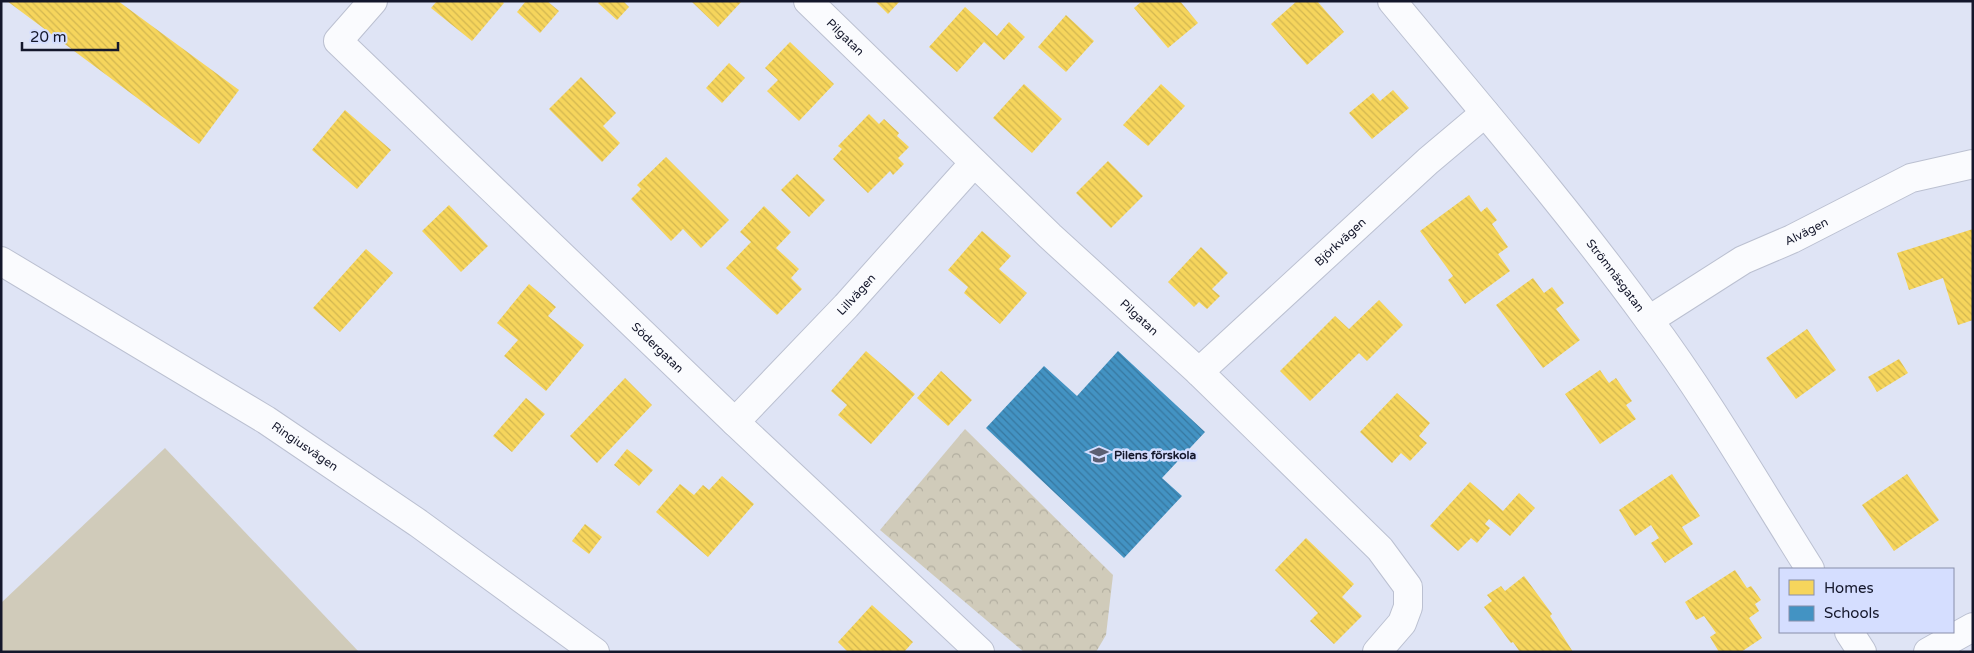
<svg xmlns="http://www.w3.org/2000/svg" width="1974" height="653" viewBox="0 0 1974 653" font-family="'Varela Round',sans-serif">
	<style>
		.park { fill: url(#park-crowns) }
		.garden { fill: #d0cbba }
		.homes { fill: url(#homes-back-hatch) }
		.schools { fill: url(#schools-back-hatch) }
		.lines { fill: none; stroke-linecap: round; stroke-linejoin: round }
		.minor-casing { stroke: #bbc0d1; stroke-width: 30 }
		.minor { stroke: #fafbfe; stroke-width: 28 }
		.labels { text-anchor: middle; stroke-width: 5; stroke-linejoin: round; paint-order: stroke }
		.street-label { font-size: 12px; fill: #14172b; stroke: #d5deff }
		.poi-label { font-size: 12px; font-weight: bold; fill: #14172b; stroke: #d5deff; text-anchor: start }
	</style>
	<defs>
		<pattern id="park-crowns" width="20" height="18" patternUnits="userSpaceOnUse" patternTransform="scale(1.25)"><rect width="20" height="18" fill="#d0cbba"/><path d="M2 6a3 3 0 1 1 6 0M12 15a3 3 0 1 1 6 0" fill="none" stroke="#b2aea0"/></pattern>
		<pattern id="homes-back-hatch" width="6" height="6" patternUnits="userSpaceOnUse" patternTransform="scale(1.25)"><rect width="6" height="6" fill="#f6d55c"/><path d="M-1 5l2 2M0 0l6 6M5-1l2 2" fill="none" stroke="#d2b650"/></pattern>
		<pattern id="schools-back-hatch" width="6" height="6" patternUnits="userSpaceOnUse" patternTransform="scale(1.25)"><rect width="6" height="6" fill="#4393c3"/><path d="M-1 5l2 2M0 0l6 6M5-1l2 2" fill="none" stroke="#37779f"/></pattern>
	</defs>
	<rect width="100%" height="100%" fill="#dfe4f5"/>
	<path class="park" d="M965 429 1113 575 1106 635 1096 652H1024L880 530Z"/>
	<path class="garden" d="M165 448 359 652H1V603Z"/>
	<g class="homes">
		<path d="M7 1H118L239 90 199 144Z"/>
		<path d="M437 1H501L504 3 472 41 431 8Z"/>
		<path d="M526 1H547L559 11 540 33 517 12Z"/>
		<path d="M600 1H623L629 7 617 20 598 3Z"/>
		<path d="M691 1H742L718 27Z"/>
		<path d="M875 1H900L888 14Z"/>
		<path d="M1142 1H1180L1198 23 1168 48 1134 8Z"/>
		<path d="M1297 1H1317L1344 32 1307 65 1271 24Z"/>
		<path d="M965 7 997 36 1009 22 1025 37 1004 60 984 42 957 72 929 47Z"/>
		<path d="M1066 15 1094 41 1066 72 1038 47Z"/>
		<path d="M790 42 834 84 799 121 767 91 778 80 765 68Z"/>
		<path d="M729 63 745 78 722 103 706 88Z"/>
		<path d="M581 77 616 113 603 126 620 143 602 162 549 109Z"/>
		<path d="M1024 84 1062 119 1032 153 993 118Z"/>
		<path d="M1161 84 1185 106 1148 146 1123 125Z"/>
		<path d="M1393 90 1409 108 1372 139 1349 113 1373 93 1380 101Z"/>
		<path d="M345 110 391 150 357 189 312 150Z"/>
		<path d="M869 114 879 124 884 119 899 133 897 136 909 147 898 158 904 164 893 175 890 171 868 193 833 159 842 149 838 146Z"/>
		<path d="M666 157 729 220 701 248 683 229 671 241 631 199 641 189 637 185Z"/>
		<path d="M1108 161 1143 196 1111 228 1076 193Z"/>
		<path d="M797 174 825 200 809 217 781 190Z"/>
		<path d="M1469 195 1481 212 1487 207 1497 220 1492 224 1508 247 1498 254 1510 271 1465 304 1448 280 1453 276 1420 231Z"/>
		<path d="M449 205 488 246 461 272 422 231Z"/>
		<path d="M764 206 791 232 776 248 799 269 791 278 802 289 777 315 726 268 751 242 740 232Z"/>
		<path d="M1973 229V320L1958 325 1943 278 1909 290 1897 253Z"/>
		<path d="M982 231 1011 256 999 269 1027 293 1000 324 964 293 968 287 948 270Z"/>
		<path d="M1201 247 1228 273 1212 289 1220 296 1207 309 1199 302 1194 307 1168 282Z"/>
		<path d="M366 249 393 273 340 332 313 308Z"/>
		<path d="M1533 278 1544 293 1552 287 1564 303 1556 309 1580 340 1543 368 1496 305Z"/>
		<path d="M529 284 556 307 548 316 584 345 546 391 504 356 518 340 497 323Z"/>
		<path d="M1379 300 1403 325 1367 361 1359 353 1310 401 1280 371 1335 316 1349 329Z"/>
		<path d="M1807 329 1836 370 1796 399 1766 358Z"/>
		<path d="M866 351 915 394 871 444 838 415 847 405 831 391Z"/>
		<path d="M1899 359 1908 373 1877 392 1868 377Z"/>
		<path d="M1600 370 1609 383 1616 378 1632 401 1626 405 1636 419 1600 444 1565 394Z"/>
		<path d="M941 371 972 400 948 426 917 398Z"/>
		<path d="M625 378 652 405 597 463 570 436Z"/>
		<path d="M1397 393 1430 423 1419 436 1427 443 1410 461 1401 453 1392 463 1360 432Z"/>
		<path d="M526 398 545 414 512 452 493 436Z"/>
		<path d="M627 449 653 470 639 486 614 465Z"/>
		<path d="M1672 474 1700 516 1682 527 1693 544 1665 563 1651 543 1659 538 1651 525 1635 536 1619 510Z"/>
		<path d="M1907 474 1939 520 1894 551 1862 505Z"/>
		<path d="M722 476 754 504 708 557 656 512 680 484 694 495 703 485 709 490Z"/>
		<path d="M1470 482 1503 511 1519 493 1535 508 1510 536 1489 519 1485 524 1490 528 1477 543 1471 538 1458 551 1430 526Z"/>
		<path d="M585 524 602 537 589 554 572 541Z"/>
		<path d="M1306 538 1354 584 1342 597 1362 616 1334 644 1310 621 1318 613 1275 570Z"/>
		<path d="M1735 570 1747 588 1751 586 1761 600 1755 604 1759 611 1749 618 1762 638 1741 652H1719L1710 637 1716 633 1704 616 1696 620 1685 602Z"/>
		<path d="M1524 576 1552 614 1550 616 1573 652H1520L1513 642 1511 643 1484 607 1492 601 1487 595 1501 586 1505 591Z"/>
		<path d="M872 605 913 642 904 652H848L838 642Z"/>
	</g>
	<path class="schools" d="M1118 351 1205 432 1162 478 1182 496 1124 558 986 428 1044 366 1077 396Z"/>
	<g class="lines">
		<g class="minor-casing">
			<g id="minor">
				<path id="s1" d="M373 1 338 41 735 422 980 652"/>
				<path id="s2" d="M808 1 1050 236 1199 372 1380 549 1408 587V607L1402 623 1377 652"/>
				<path id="s3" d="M1392 1C1479 106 1568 209 1648 319 1707 398 1757 485 1810 569"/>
				<path id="s4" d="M1 261 266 420 418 523 595 652"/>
				<path id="s5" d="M1649 320 1743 260 1792 239 1911 178 1973 164"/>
				<path id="s6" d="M1199 372 1428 161 1485 113"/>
				<path id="s7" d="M735 422 846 306 974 163"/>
				<path d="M1849 632 1862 652"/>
				<path d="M1928 652 1973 627"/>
			</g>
		</g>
		<use href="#minor" class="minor"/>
	</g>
	<defs>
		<g id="school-bare" transform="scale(1.5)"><path d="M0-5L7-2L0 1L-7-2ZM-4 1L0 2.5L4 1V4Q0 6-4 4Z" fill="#5b5f72" stroke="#d5deff" stroke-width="2.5" paint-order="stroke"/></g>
	</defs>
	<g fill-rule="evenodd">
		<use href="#school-bare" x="1099" y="455"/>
	</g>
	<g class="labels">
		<g class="street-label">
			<text dy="4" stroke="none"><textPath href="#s2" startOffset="52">Pilgatan</textPath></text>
			<text dy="4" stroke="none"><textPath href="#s5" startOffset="181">Alvägen</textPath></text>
			<text dy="4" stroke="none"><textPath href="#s6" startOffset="192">Björkvägen</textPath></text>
			<text dy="4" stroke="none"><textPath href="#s3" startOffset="354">Strömnäsgatan</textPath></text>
			<text dy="4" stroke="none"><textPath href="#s7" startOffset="176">Lillvägen</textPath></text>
			<text dy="4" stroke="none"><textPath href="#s2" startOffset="458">Pilgatan</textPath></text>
			<text dy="4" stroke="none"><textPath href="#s1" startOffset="496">Södergatan</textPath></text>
			<text dy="4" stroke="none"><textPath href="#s4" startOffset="356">Ringiusvägen</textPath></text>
		</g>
		<g class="poi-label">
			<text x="1114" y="459">Pilens förskola</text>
		</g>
	</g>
	<rect width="1974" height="653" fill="none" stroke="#14172b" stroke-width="5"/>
	<rect x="1779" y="568" width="175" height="65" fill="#d5deff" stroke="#888eaa"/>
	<rect x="1789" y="580" width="25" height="15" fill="#f6d55c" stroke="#888eaa"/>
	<text x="1824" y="593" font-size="15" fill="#14172b">Homes</text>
	<rect x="1789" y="606" width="25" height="15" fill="#4393c3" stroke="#888eaa"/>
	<text x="1824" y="618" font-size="15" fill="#14172b">Schools</text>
	<path d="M22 42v8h96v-8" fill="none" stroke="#14172b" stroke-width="2.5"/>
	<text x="30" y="42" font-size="15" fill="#14172b" stroke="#d5deff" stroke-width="4" paint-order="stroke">20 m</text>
</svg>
